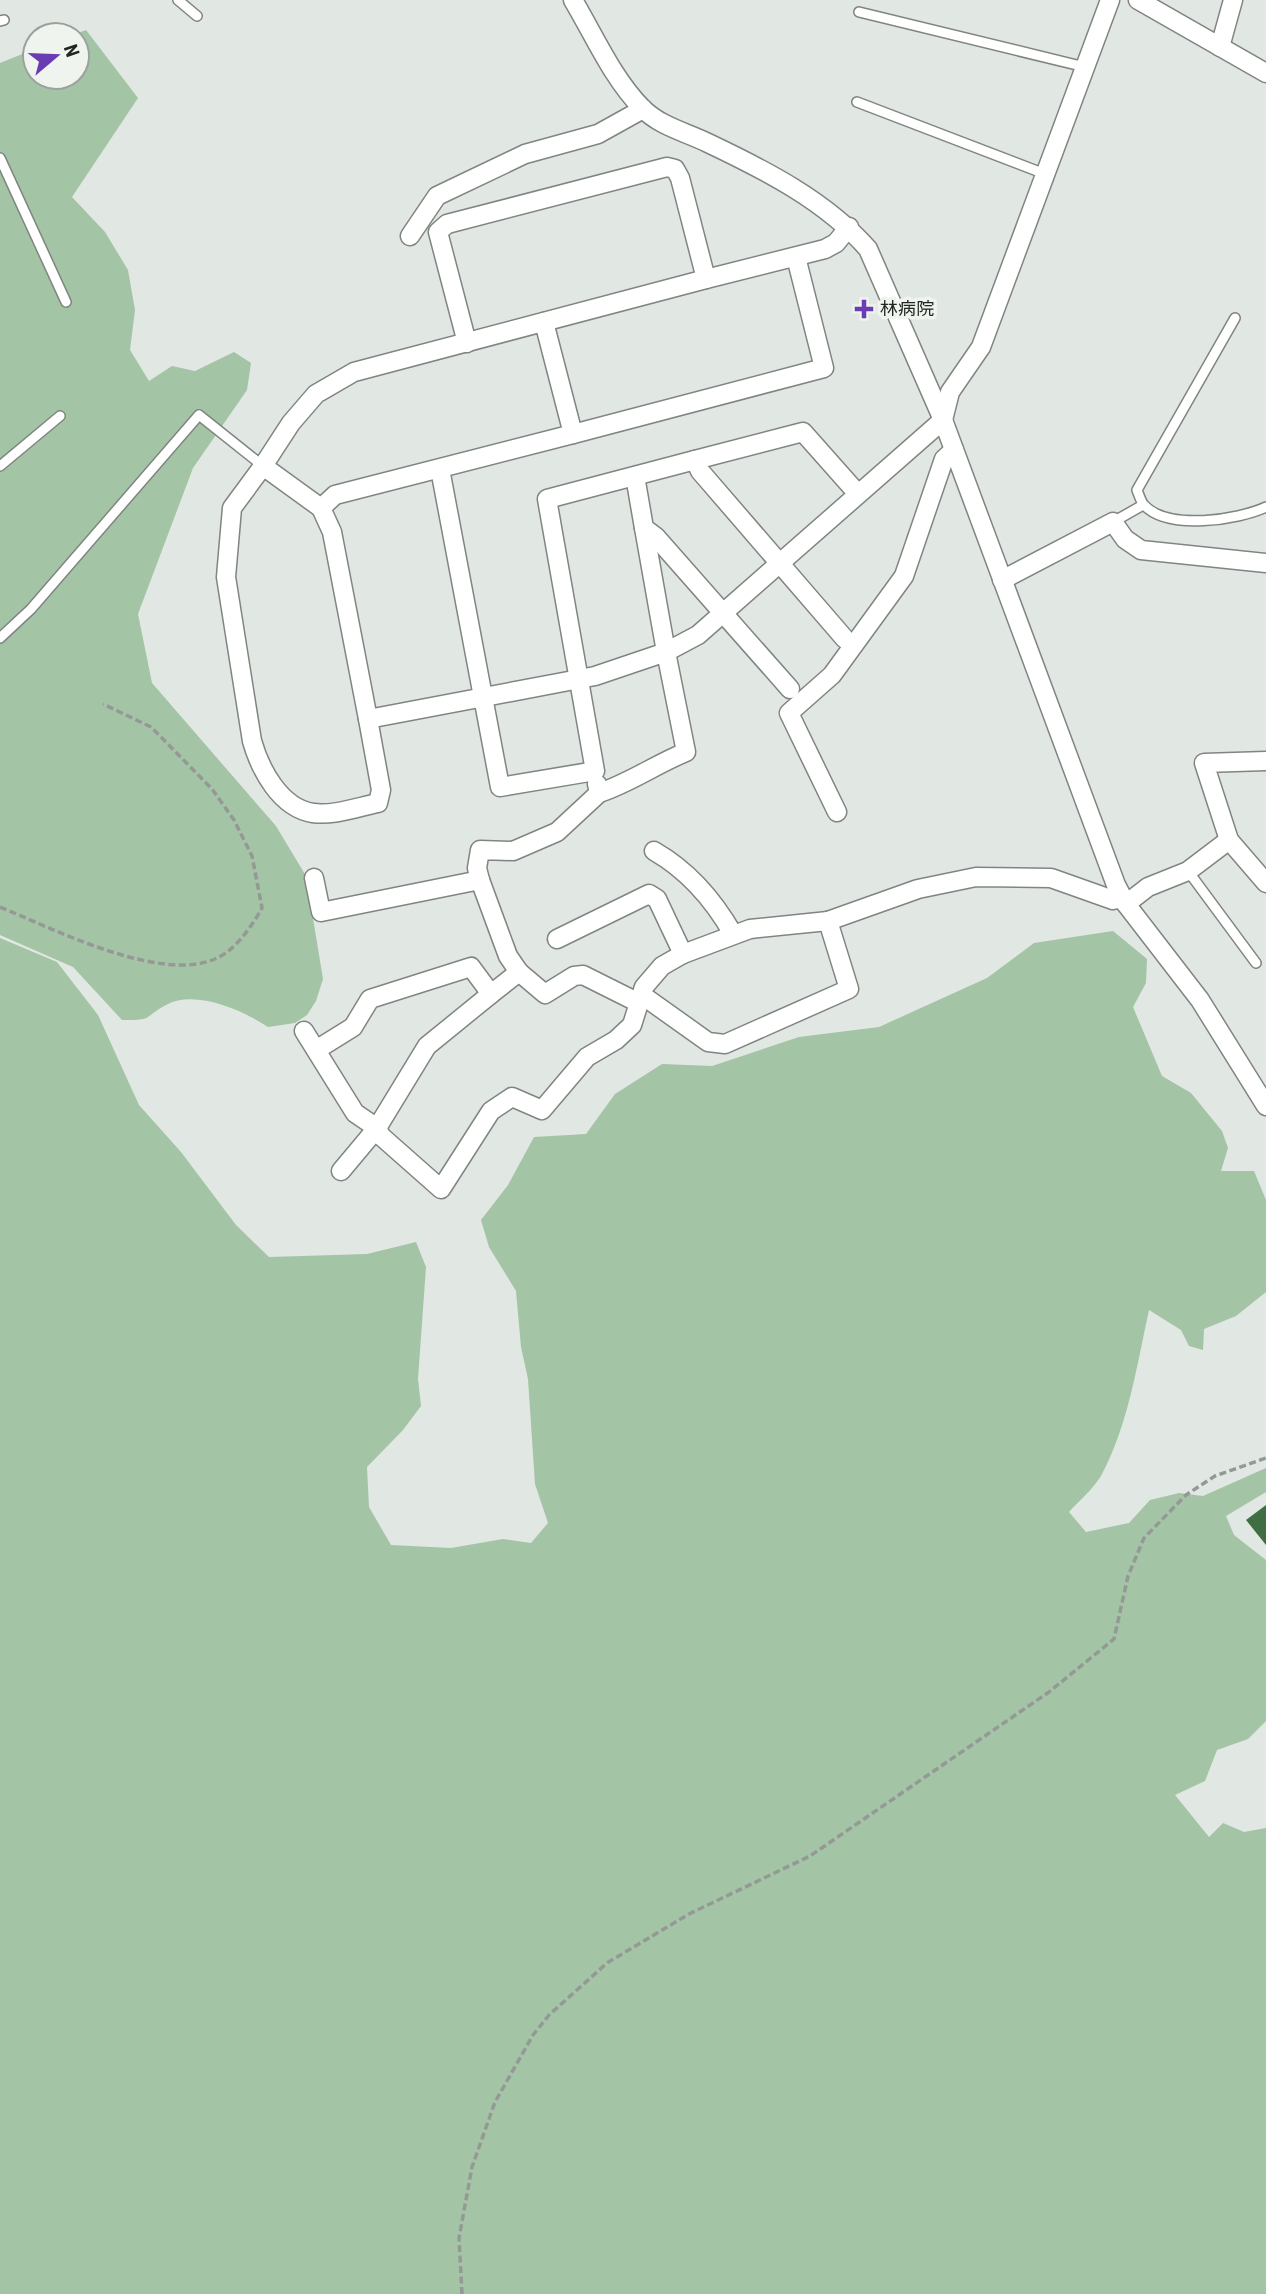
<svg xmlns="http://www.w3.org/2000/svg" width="1266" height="2294" viewBox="0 0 1266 2294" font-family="'Roboto Condensed','Noto Sans JP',sans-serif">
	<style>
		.green { fill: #a4c4a6 }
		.building { fill: #3f6e45 }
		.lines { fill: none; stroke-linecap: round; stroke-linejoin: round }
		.lane-casing { stroke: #808580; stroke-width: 12 }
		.street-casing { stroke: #808580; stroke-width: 21 }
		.path { stroke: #949995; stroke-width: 3.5; stroke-dasharray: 7 3.5; stroke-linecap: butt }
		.lane { stroke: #fff; stroke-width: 9 }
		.street { stroke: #fff; stroke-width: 18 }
		.poi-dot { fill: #6a3cb4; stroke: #eff4ef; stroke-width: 2.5 }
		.labels { text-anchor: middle; stroke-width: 7; stroke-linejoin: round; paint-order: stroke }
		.poi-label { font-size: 18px; fill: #232523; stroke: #eff4ef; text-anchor: start }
	</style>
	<rect width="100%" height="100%" fill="#e1e7e2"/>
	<g class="green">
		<path d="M86 30 138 98 72 197 105 232 128 270 135 310 130 350 149 381 172 366 195 371 234 352 251 363 247 390 193 468 138 614 152 683 276 826 306 876 323 979 316 1001 307 1015 295 1023 268 1027C242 1010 195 989 166 1005 141 1019 154 1020 122 1020L73 967 0 935V63L35 49V77H77V35H72Z"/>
		<path d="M1113 931 1147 959 1146 983 1133 1007 1162 1076 1191 1093 1222 1131 1228 1148 1221 1171H1254L1266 1200V1292L1236 1316 1204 1329 1203 1350 1189 1346 1181 1330 1149 1310C1137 1365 1128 1426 1101 1476 1093 1489 1079 1501 1069 1512L1086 1532 1129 1523 1150 1500 1179 1493 1203 1496 1266 1468V1492L1226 1516 1234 1535 1266 1560V1721L1248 1739 1217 1750 1205 1781 1175 1795 1209 1837 1223 1823 1244 1832 1266 1828V2294H0V938L57 962 98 1015 139 1105 181 1152 236 1225 269 1257 367 1254 416 1242 426 1267 418 1379 421 1406 403 1430 367 1467 369 1507 391 1545 451 1548 503 1539 531 1543 548 1523 535 1484 528 1379 521 1347 516 1291 489 1247 481 1220 508 1185 534 1137 586 1134 615 1094 662 1064 712 1066 799 1037 879 1027 987 978 1034 943Z"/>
	</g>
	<path class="building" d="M1266 1505V1545L1246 1520Z"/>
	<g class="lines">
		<g class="lane-casing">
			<g id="lane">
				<path d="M178 0 197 16"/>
				<path d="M859 12 1085 67"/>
				<path d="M0 21 4 20"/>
				<path d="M857 102 1045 174"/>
				<path d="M0 158 66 302"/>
				<path d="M1235 318 1137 490C1139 495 1141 502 1144 505 1168 531 1238 520 1266 507"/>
				<path d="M0 466 60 416"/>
				<path d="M1113 522 1143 505"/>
				<path d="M0 638 31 609 199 415 263 466"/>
				<path d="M1188 871 1256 963"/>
			</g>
		</g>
		<g class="street-casing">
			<g id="street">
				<path d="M573 0C594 35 613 79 642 108 661 127 686 132 708 143 765 170 826 201 868 249L943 420 1116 885 1126 904 1200 1000 1266 1106"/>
				<path d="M1138 0 1266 73"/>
				<path d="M1220 47 1233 0"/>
				<path d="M410 236 437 196 525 154 598 134 643 109"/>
				<path d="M544 322 573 434 824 368 796 257"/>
				<path d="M467 343 438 232 447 224 667 167 675 169 680 178 706 279 825 249 836 243 849 227"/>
				<path d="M263 466 232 508 226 577 252 741C260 769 280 808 313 813 333 816 358 807 378 803L381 790 368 719 595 676 666 652 686 752C656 764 630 783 599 793"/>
				<path d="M440 469 500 787 595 771 547 499 695 460"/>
				<path d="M635 476 644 528 656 537 790 689"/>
				<path d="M321 508 263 466 291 423 316 394 354 372 706 279"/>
				<path d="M644 528 666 652 698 635 943 420 950 392 981 347 1110 0"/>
				<path d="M1002 580 1113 522 1125 539 1141 550 1266 563"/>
				<path d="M845 639 700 471 695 460 803 432 858 494"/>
				<path d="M368 719 332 532 321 508 335 495 573 434"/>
				<path d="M1266 761 1204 763 1229 840 1266 883"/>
				<path d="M837 812 789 713 832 675 904 576 944 459 954 450"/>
				<path d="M654 851C689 871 713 899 733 934"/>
				<path d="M314 878 321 912 480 880 508 956 519 972 491 994 471 967 370 999 353 1027 316 1050"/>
				<path d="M480 880 477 868 480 850 513 851 557 832 599 793 597 784"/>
				<path d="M1126 904 1148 887 1188 871 1229 840"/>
				<path d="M557 939 649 894 657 899 683 954"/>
				<path d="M519 972 545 994 574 976 583 975 639 1003"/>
				<path d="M642 995 708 1042 725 1044 849 989 828 921 918 889 976 877 1051 878 1113 900 1123 898"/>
				<path d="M304 1031 355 1113 377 1128 381 1136 441 1189 491 1111 512 1097 542 1110 587 1057 616 1040 632 1025 644 987 662 966 683 954 750 929 828 921"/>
				<path d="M341 1171 377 1128 427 1046 491 994"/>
			</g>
		</g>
		<g class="path">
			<path d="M0 907C54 929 159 983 215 959 235 951 252 926 262 908L252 856 234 820 212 789 151 727 103 704"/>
			<path d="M462 2294 459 2238 472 2167 495 2102 533 2035 549 2015 607 1963 689 1914 810 1856 1049 1692 1114 1639 1128 1576 1144 1538 1186 1495 1215 1476 1266 1458"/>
		</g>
		<use href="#lane" class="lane"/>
		<use href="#street" class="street"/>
	</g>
	<path class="poi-dot" d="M860.5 298.5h7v7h7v7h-7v7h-7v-7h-7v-7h7z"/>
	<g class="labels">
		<g class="poi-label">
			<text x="880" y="315">林病院</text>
		</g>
	</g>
	<g transform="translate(56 56) rotate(71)"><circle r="33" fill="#eff4ef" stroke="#9da19d" stroke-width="2"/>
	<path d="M0-5L12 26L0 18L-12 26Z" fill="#6a3cb4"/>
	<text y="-10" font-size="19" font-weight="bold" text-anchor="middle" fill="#232523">N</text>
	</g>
</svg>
